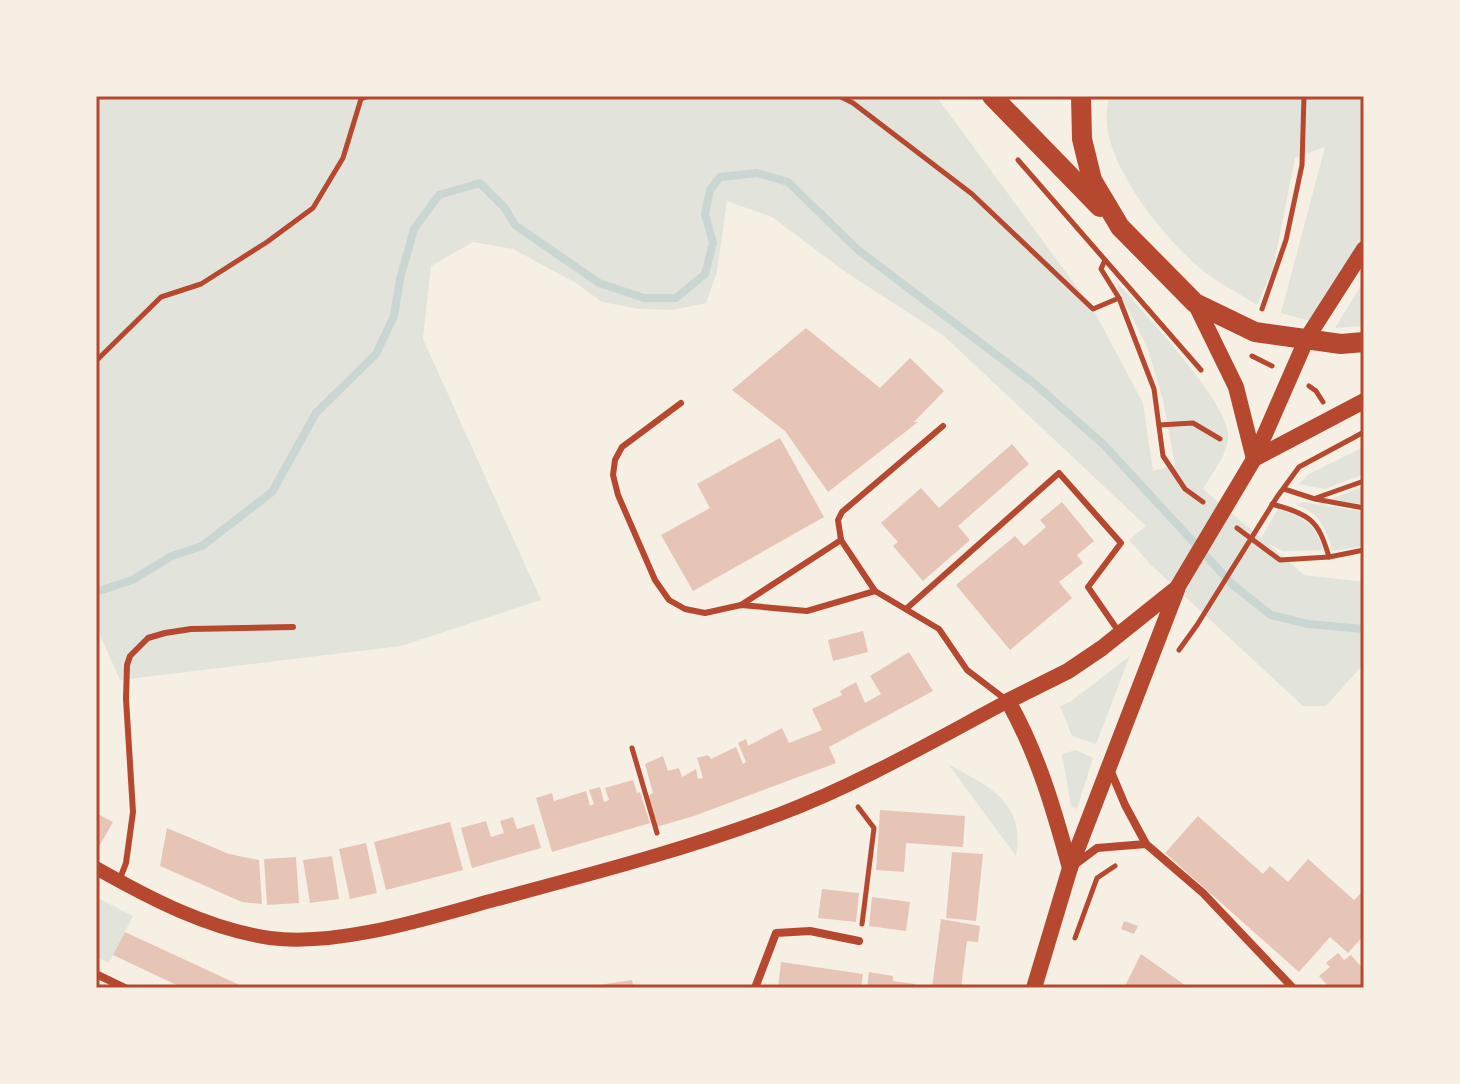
<svg xmlns="http://www.w3.org/2000/svg" width="1460" height="1084" viewBox="0 0 1460 1084" font-family="Spectral,serif">
	<style>
		.green { fill: #e2e4dc }
		.lines { fill: none; stroke-linecap: round; stroke-linejoin: round }
		.stream { stroke: #c9d6d2; stroke-width: 8 }
		.building { fill: #e6c5b7 }
		.path { stroke: #b5482f; stroke-width: 5 }
		.service { stroke: #b5482f; stroke-width: 6 }
		.minor { stroke: #b5482f; stroke-width: 8 }
		.tertiary { stroke: #b5482f; stroke-width: 14 }
		.secondary { stroke: #b5482f; stroke-width: 16 }
		.primary { stroke: #b5482f; stroke-width: 20 }
		.neatline { fill: none; stroke: #b5482f; stroke-width: 3 }
	</style>
	<rect width="100%" height="100%" fill="#f6efe4"/>
	<g class="green">
		<path d="M96 96H936L1093 309 1143 403 1153 471 1175 465 1163 400 1148 349 1117 287 1119 284C1144 314 1226 399 1228 434 1229 454 1212 473 1203 489L1261 538 1278 509C1305 519 1314 521 1323 550L1283 551 1267 543 1304 575 1364 582V669L1361 667 1326 706H1303L1151 565 1129 540 1146 526 944 336 844 271 772 217 727 201 717 272 706 303 672 310 639 309 602 302 576 283 513 249 473 242 431 266 423 339 541 600 401 646 120 680 96 626Z"/>
		<path d="M1110 96H1364V241L1313 322 1281 313 1325 147 1295 158 1273 269 1257 305C1237 292 1212 280 1195 264 1159 231 1090 148 1110 96Z"/>
		<path d="M1364 281V326L1335 328Z"/>
		<path d="M1364 447V474L1325 489 1299 484 1309 474Z"/>
		<path d="M1364 486V505L1331 499Z"/>
		<path d="M1303 502 1364 512V546L1333 551C1324 526 1321 514 1295 504Z"/>
		<path d="M1130 656 1096 744 1072 736 1060 706 1070 702Z"/>
		<path d="M1076 750 1093 758 1077 809 1071 806 1062 754Z"/>
		<path d="M948 764C988 786 1026 802 1016 856Z"/>
		<path d="M96 897 133 916 109 963 96 957Z"/>
	</g>
	<g class="lines">
		<path class="stream" d="M96 592 132 580 172 556 202 546 272 492 316 413 376 354 394 316 400 279 414 229 439 195 480 183 504 207 515 225 599 283 644 298H676L705 274 713 243 705 214 710 190 720 177 757 173 788 182 858 250 1035 384 1104 445 1233 585 1271 615 1308 624 1364 629"/>
	</g>
	<g class="building">
		<path d="M806 328 880 388 910 358 944 391 914 422H918L828 492 785 431 732 390Z"/>
		<path d="M780 438 824 517 693 591 661 535 710 508 697 484Z"/>
		<path d="M1012 444 1029 464 958 526 970 540 923 581 893 546 898 542 881 523 921 488 939 508Z"/>
		<path d="M1062 502 1094 541 1077 555 1083 563 1059 582 1072 598 1010 650 956 585 1015 536 1024 546 1046 527 1040 520Z"/>
		<path d="M863 631 868 652 833 661 828 640Z"/>
		<path d="M909 652 933 691 829 747 836 763 694 816 656 827 646 797 653 793 645 764 663 756 668 771 679 768 682 777 696 769 698 779 703 778 697 758 708 755 711 759 736 747 743 764 746 762 738 743 746 739 748 746 782 728 789 743 822 730 812 709 842 695 840 691 856 682 865 703 881 694 870 676Z"/>
		<path d="M633 780 637 793 640 792 650 823 552 852 536 798 552 793 554 801 586 791 590 806 594 804 589 790 600 787 604 802 609 800 605 788Z"/>
		<path d="M880 810 965 816 963 847 906 843 904 872 876 870Z"/>
		<path d="M96 813 113 822 100 845 96 843Z"/>
		<path d="M1198 816 1263 874 1270 866 1288 882 1308 859 1354 900 1364 890V935L1348 953 1330 937 1299 972 1165 853Z"/>
		<path d="M513 817 517 829 534 824 541 848 472 868 461 828 486 821 491 837 504 833 500 821Z"/>
		<path d="M450 822 463 870 386 890 374 842Z"/>
		<path d="M167 828 229 854 259 860 262 904 242 902 160 866Z"/>
		<path d="M366 843 377 893 350 899 339 849Z"/>
		<path d="M952 852 983 854 976 921 946 918Z"/>
		<path d="M332 856 339 899 310 903 303 860Z"/>
		<path d="M296 857 299 903 267 905 264 859Z"/>
		<path d="M822 889 859 893 856 922 818 918Z"/>
		<path d="M872 897 910 902 906 931 869 926Z"/>
		<path d="M941 919 980 926 978 942 967 941 961 988H932Z"/>
		<path d="M1124 921 1138 926 1134 934 1121 929Z"/>
		<path d="M125 932 246 988H183L113 955Z"/>
		<path d="M1338 953 1344 960 1351 955 1364 970 1362 978 1364 988H1330L1319 976 1330 967 1326 963Z"/>
		<path d="M1141 954 1189 988H1124Z"/>
		<path d="M781 962 863 974 861 988H778Z"/>
		<path d="M869 972 893 976V981L915 984V988H867Z"/>
		<path d="M632 980 634 988H592V986Z"/>
	</g>
	<g class="lines">
		<g class="path">
			<path d="M839 96 853 103 972 194 1093 309 1119 298"/>
			<path d="M1018 160 1201 370"/>
			<path d="M1105 260 1101 269 1119 298 1154 389 1163 456 1185 489 1203 502"/>
			<path d="M1262 309 1286 240 1302 165 1304 96"/>
			<path d="M1252 356 1272 366"/>
			<path d="M96 361 161 297 201 284 267 242 313 208 343 158 361 99 369 96"/>
			<path d="M1309 386 1316 391 1323 402"/>
			<path d="M1159 425 1193 423 1220 439"/>
			<path d="M1284 489 1315 499 1364 508"/>
			<path d="M1316 498 1364 481"/>
			<path d="M1272 504C1310 515 1318 519 1329 557"/>
			<path d="M1237 528 1280 560 1329 557 1364 550"/>
			<path d="M1179 650 1197 625 1277 497 1299 467 1364 432"/>
			<path d="M632 748 657 833"/>
			<path d="M858 807 874 828 862 924"/>
			<path d="M1075 938 1097 878 1115 866"/>
		</g>
		<g class="service">
			<path d="M681 403 622 447 615 460 613 475 618 495 655 580 669 600 685 609 705 613 741 605 807 611 875 591 939 629 967 670 1005 699"/>
			<path d="M841 540 838 520 842 512 943 426"/>
			<path d="M741 605 841 540 875 591"/>
			<path d="M906 609 1059 473 1121 543 1088 587 1119 632"/>
			<path d="M119 881 126 863 133 812 126 699 127 665 130 656 148 638 165 633 191 629 293 627"/>
		</g>
		<g class="minor">
			<path d="M1109 767 1125 805 1146 844 1203 893 1293 988"/>
			<path d="M1073 866 1097 848 1146 844"/>
			<path d="M96 974 125 988"/>
			<path d="M755 988 776 933 810 931 859 941"/>
		</g>
		<path class="tertiary" d="M96 868C149 898 208 929 270 938 336 947 426 919 490 901 587 875 685 850 780 814 859 784 933 741 1008 701"/>
		<g class="secondary">
			<path d="M1195 303 1236 387 1254 459"/>
			<path d="M1254 459 1364 401"/>
			<path d="M1070 868C1054 810 1038 754 1008 701L1068 671 1102 648 1177 588 1254 459 1307 338 1364 249"/>
			<path d="M1034 988 1070 868 1177 590"/>
		</g>
		<g class="primary">
			<path d="M992 96 1100 207"/>
			<path d="M1081 96 1082 139 1092 180 1120 227 1195 303 1255 332 1341 344 1364 342"/>
		</g>
	</g>
	<rect width="1460" height="1084" fill="none" stroke="#f6efe4" stroke-width="196"/>
	<rect x="98" y="98" width="1264" height="888" class="neatline"/>
</svg>
